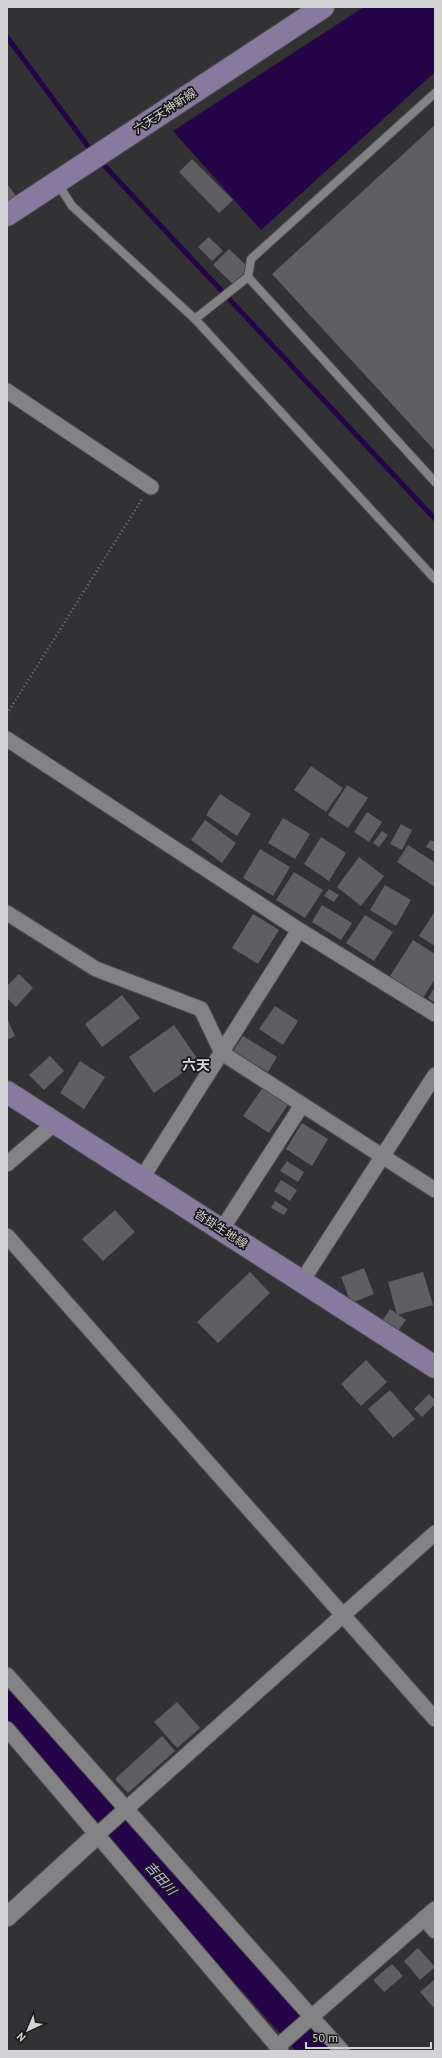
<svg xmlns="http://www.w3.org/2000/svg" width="442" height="2058" viewBox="0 0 442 2058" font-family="'PT Sans','Noto Sans JP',sans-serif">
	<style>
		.water { fill: #260448 }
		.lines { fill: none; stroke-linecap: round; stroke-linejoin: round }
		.stream { stroke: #260448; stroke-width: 5 }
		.river { stroke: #260448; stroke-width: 30 }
		.building { fill: #5f5e62 }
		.service-casing { stroke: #4e4d50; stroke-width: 10 }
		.minor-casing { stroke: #4e4d50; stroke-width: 17 }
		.tertiary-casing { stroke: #4e4d50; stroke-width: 21 }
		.secondary-casing { stroke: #4e4d50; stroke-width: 24 }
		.path { stroke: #757476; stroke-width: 2.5; stroke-dasharray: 1 3; stroke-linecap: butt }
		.service { stroke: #838285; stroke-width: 8 }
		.minor { stroke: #838285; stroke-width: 15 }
		.tertiary { stroke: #838285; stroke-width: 19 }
		.secondary { stroke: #887a9f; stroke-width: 22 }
		.labels { text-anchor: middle; stroke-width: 3.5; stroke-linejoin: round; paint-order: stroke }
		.street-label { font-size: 12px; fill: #d3d2d4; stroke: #19191a }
		.water-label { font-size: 13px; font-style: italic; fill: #cab6f3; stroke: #19191a }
		.quarter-label { font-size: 14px; font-weight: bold; fill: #d7d6da; stroke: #19191a }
	</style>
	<rect width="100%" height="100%" fill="#323134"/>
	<path class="water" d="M364 7H433L435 9V72L261 230 173 131Z"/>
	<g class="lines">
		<g class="stream">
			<path d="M7 37 93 153"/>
			<path d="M100 161 435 519"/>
		</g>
		<path class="river" d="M7 1706 316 2051"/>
	</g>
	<g class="building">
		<path d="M435 125V451L272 274Z"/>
		<path d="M192 159 233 200 219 213 179 172Z"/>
		<path d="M8 185 16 196 7 202V186Z"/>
		<path d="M209 237 223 251 212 261 198 247Z"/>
		<path d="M229 249 249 268 233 284 213 265Z"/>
		<path d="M311 766 343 788 326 812 294 790Z"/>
		<path d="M347 785 368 798 348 828 328 815Z"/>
		<path d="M220 794 251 814 237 836 206 815Z"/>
		<path d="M367 812 382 822 369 842 354 832Z"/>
		<path d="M283 818 310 834 295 859 268 843Z"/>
		<path d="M205 820 236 843 222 863 191 840Z"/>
		<path d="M401 824 412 830 402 850 390 844Z"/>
		<path d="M382 831 388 835 379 847 373 843Z"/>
		<path d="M321 837 346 853 329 881 304 864Z"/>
		<path d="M430 840 435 842V852L426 847Z"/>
		<path d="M408 845 434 862 435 860V887L397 862Z"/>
		<path d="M260 849 290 867 273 896 243 878Z"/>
		<path d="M359 857 384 876 361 906 337 887Z"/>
		<path d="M294 872 323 890 305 918 276 900Z"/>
		<path d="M385 885 411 900 396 926 370 910Z"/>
		<path d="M329 889 339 895 334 902 324 896Z"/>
		<path d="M322 905 352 923 341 940 312 922Z"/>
		<path d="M435 911V946L419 936Z"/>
		<path d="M253 914 279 930 258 964 232 948Z"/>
		<path d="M365 915 393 932 374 961 346 943Z"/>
		<path d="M413 940 435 954V979L423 998 390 976Z"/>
		<path d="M19 974 33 988 16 1007 7 998V986Z"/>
		<path d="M435 987V1003L428 998Z"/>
		<path d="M122 995 140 1018 102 1047 85 1024Z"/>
		<path d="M275 1006 298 1021 283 1045 259 1029Z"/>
		<path d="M7 1018 15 1036 7 1040Z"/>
		<path d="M174 1025 199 1061 154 1093 129 1057Z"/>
		<path d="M243 1036 277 1057 268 1072 233 1051Z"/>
		<path d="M50 1056 64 1071 44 1090 29 1075Z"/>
		<path d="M80 1061 105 1077 84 1109 60 1093Z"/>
		<path d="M264 1086 289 1103 269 1133 243 1116Z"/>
		<path d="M302 1123 328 1139 312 1166 286 1149Z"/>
		<path d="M287 1161 304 1172 298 1182 280 1171Z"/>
		<path d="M281 1180 297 1190 290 1201 274 1191Z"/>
		<path d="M275 1201 288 1209 284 1215 271 1208Z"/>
		<path d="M115 1210 135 1232 103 1261 82 1239Z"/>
		<path d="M364 1268 374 1294 351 1303 341 1277Z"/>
		<path d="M250 1272 270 1293 218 1343 197 1322Z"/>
		<path d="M423 1272 433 1305 397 1315 388 1282Z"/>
		<path d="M390 1309 406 1320 397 1332 382 1321Z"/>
		<path d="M366 1360 387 1382 361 1406 341 1384Z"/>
		<path d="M390 1390 415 1419 393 1438 368 1409Z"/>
		<path d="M429 1394 435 1400V1404L422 1417 414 1409Z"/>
		<path d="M177 1702 200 1728 177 1748 154 1722Z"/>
		<path d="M162 1736 175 1751 128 1793 115 1779Z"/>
		<path d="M418 1948 435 1967 420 1980 404 1961Z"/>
		<path d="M392 1964 403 1976 384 1992 373 1980Z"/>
		<path d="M435 1979V2009L420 1992Z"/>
	</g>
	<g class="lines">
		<g class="service-casing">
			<g id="service">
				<path d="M435 93 251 259 248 277 195 319 435 579"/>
				<path d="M58 184 72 206 195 319"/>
				<path d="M248 277 435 482"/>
			</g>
		</g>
		<g class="minor-casing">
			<g id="minor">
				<path d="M7 391 151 487"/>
				<path d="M7 739 299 930 435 1014"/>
				<path d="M7 913 96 969 201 1009 222 1053 435 1190"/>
				<path d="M7 1164 55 1123"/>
				<path d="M142 1178 299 930"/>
				<path d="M222 1229 302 1105"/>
				<path d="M7 1236 435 1719"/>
				<path d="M302 1281 435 1075"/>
				<path d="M7 1675 342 2051"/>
				<path d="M7 1729 281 2051"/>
				<path d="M98 1834 435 1533"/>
				<path d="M424 1918 435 1931"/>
				<path d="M277 2047 435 1909"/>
			</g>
		</g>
		<g class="tertiary-casing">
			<path id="tertiary" d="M7 1917 98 1834"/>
		</g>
		<g class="secondary-casing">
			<g id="secondary">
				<path d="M7 215 323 7"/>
				<path d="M7 1092 435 1367"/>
			</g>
		</g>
		<path class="path" d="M7 714 142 499"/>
		<use href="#service" class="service"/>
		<use href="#minor" class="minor"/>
		<use href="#tertiary" class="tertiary"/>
		<use href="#secondary" class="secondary"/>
	</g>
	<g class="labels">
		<g class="street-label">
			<text transform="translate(165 111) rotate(-33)" y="4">六天天神新線</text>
			<text transform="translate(221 1229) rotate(33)" y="4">沓掛生地線</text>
		</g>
		<g class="water-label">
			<text transform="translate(161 1878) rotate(48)" y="5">吉田川</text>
		</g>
		<g class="quarter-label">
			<text x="196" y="1070">六天</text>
		</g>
	</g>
	<rect width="442" height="2058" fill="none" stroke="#d3d2d4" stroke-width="16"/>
	<g transform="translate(28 2030) rotate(224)" stroke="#19191a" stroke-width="3" paint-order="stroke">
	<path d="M0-3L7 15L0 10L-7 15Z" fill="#d3d2d4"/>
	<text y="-6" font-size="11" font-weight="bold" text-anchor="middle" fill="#d3d2d4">N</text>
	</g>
	<path d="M306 2042v6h125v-6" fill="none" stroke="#d3d2d4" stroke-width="2"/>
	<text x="312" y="2042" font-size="12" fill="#d3d2d4" stroke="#19191a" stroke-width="3" paint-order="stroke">50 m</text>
</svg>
